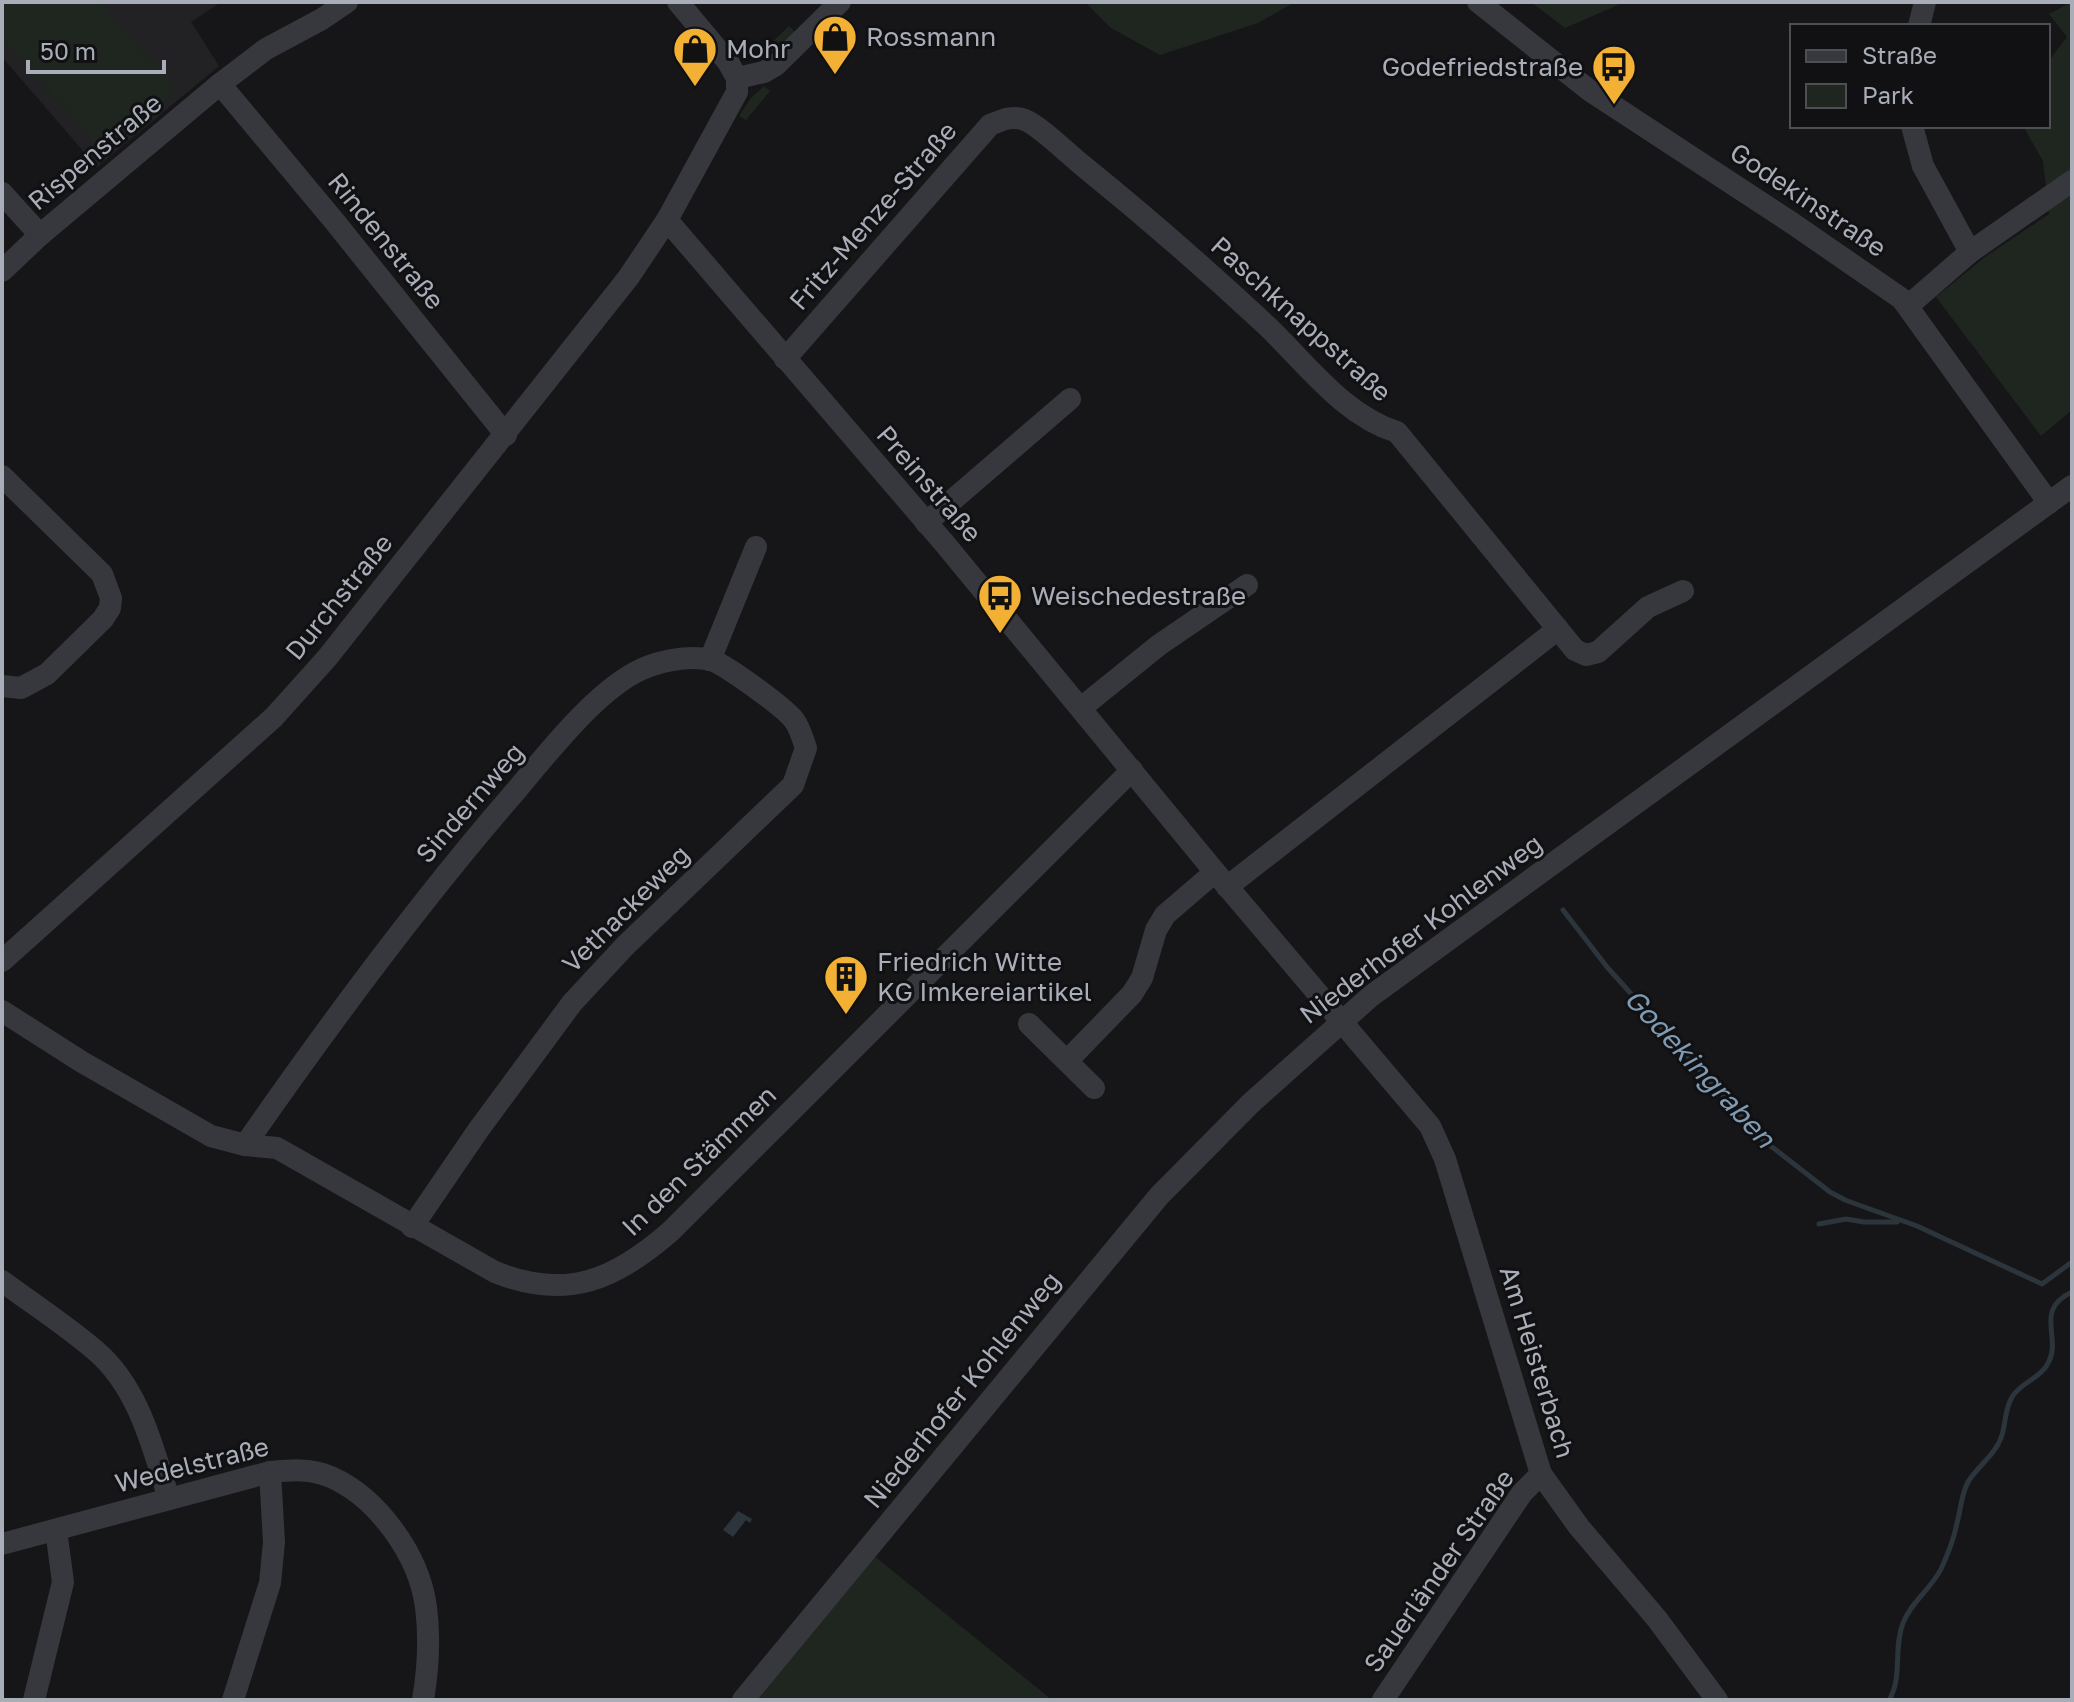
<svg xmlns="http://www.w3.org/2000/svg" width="2074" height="1702" viewBox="0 0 2074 1702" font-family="'Golos Text',sans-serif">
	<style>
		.built { fill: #222225 }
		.green { fill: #1e261f }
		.water { fill: #2c353c }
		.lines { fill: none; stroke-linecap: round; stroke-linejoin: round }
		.stream { stroke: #2c353c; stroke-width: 5 }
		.minor { stroke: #37383d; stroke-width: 22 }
		.labels { text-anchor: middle; stroke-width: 6; stroke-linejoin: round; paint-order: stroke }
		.poi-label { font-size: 26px; fill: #a8adb8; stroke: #111113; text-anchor: start }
		.street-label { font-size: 26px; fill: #a8adb8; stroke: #111113 }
		.water-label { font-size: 28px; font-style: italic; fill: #7f9bb3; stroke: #111113 }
	</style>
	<rect width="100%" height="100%" fill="#161618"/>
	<path class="built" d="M2 2H221L191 22 219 66 97 167 2 57Z"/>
	<g class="green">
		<path d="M2 2H99L177 90 105 154 2 37Z"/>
		<path d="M1085 2H1295L1258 23 1160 55 1111 28Z"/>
		<path d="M1531 2H1625L1565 28Z"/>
		<path d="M2072 2V410L2041 436 1936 297 1985 257 2049 214 2043 161 2023 126H2048V62L2067 37 2049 14Z"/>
		<path d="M789 26 797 34 776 55 767 47Z"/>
		<path d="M764 86 770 91 746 120 739 116 751 98Z"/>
		<path d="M867 1550 1052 1700H743Z"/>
	</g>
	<path class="water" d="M738 1511 752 1519 750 1523 746 1520 733 1537 723 1530Z"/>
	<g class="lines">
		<g class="stream">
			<path d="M1563 910 1607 967 1763 1140 1830 1192 1845 1200 1917 1226 2042 1284 2072 1262"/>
			<path d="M1819 1224 1846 1219 1864 1222H1897"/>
			<path d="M1889 1700C1903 1678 1893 1648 1903 1623 1911 1602 1931 1589 1941 1569 1948 1554 1954 1539 1957 1523 1961 1509 1961 1495 1968 1482 1977 1467 1995 1455 2001 1438 2006 1425 2004 1411 2012 1397 2020 1383 2039 1379 2047 1365 2064 1338 2032 1311 2072 1292"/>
		</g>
		<g class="minor">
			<path d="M1478 2 1589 90 1792 223 1902 299 2049 503"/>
			<path d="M1919 26 1925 2"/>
			<path d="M737 78 764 72 776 65 840 2"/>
			<path d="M220 84 335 222 506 435"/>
			<path d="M1912 126 1923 166 1970 252"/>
			<path d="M2 193 40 235"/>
			<path d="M667 220 945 544 1215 872 1430 1126 1445 1159 1541 1474 1579 1527 1657 1619 1717 1700"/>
			<path d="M2 271 40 235 220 84 266 49 322 19 347 2"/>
			<path d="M1908 306 1970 252 2072 181"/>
			<path d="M785 359 990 125C1002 120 1012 115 1025 120 1040 126 1068 154 1082 165 1145 216 1207 270 1266 325 1306 363 1343 415 1397 432L1575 650 1586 655 1598 652 1648 607 1683 591"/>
			<path d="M2 476 102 574 111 598 110 608 103 619 47 674 21 688 2 686"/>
			<path d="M926 523 1070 399"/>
			<path d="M710 660 756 547"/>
			<path d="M1081 708 1159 645 1247 585"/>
			<path d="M1227 887 1558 629"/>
			<path d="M2 961 274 717 327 658 628 278 667 220 737 92V78L728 62 678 2"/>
			<path d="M2 1011 82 1062 211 1136 245 1145 277 1148 495 1272C567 1301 615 1280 671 1231L1132 770"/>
			<path d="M1029 1024 1094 1088"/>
			<path d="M1067 1061 1132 994 1142 978 1156 930 1165 915 1215 872"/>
			<path d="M245 1145C330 1023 417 905 514 793 546 755 591 697 634 673 654 662 688 654 711 660 726 665 784 707 794 720 800 728 803 740 806 748L793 785 625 946 572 1003 479 1129 412 1227"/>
			<path d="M2 1281C33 1304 67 1326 96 1351 139 1388 153 1448 169 1499"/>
			<path d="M2 1544 270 1472C291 1470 311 1468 331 1477 378 1498 419 1555 426 1607 430 1638 428 1670 423 1700"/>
			<path d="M34 1700 63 1582 56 1530"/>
			<path d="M233 1700 270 1583 274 1542 270 1472"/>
			<path d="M743 1700 1159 1196 1251 1103 1371 996 2072 486"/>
			<path d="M1383 1700 1522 1493 1541 1474"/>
		</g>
	</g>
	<defs>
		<g id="shop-pin" transform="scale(2.3)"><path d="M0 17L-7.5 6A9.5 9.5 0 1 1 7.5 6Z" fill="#f2b134" stroke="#111113"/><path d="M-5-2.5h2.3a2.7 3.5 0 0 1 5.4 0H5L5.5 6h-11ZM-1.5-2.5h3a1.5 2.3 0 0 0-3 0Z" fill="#111"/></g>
		<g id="bus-pin" transform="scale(2.3)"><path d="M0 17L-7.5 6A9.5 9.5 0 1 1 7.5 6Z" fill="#f2b134" stroke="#111113"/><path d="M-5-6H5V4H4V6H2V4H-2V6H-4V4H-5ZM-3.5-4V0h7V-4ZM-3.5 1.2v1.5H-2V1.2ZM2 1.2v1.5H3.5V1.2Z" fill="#111"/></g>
		<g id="building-pin" transform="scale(2.3)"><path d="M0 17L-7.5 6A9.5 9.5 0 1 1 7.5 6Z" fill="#f2b134" stroke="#111113"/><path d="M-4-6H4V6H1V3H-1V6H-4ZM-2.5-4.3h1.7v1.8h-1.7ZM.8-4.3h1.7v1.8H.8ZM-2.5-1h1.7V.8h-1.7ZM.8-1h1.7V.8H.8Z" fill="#111"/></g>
	</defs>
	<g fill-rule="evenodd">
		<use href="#shop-pin" x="835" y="37"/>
		<use href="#shop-pin" x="695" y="49"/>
		<use href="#bus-pin" x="1614" y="67"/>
		<use href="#bus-pin" x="1000" y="596"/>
		<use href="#building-pin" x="846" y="977"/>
	</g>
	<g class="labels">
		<g class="poi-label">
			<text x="866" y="46">Rossmann</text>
			<text x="726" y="58">Mohr</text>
			<text x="1583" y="76" text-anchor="end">Godefriedstraße</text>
			<text x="1031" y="605">Weischedestraße</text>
			<text x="877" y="971">Friedrich Witte<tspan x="877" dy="30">KG Imkereiartikel</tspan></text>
		</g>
		<g class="street-label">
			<text transform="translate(95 152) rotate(-40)" y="9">Rispenstraße</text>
			<text transform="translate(1808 200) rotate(34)" y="9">Godekinstraße</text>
			<text transform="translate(873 216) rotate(-49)" y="9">Fritz-Menze-Straße</text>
			<text transform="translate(386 241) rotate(51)" y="9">Rindenstraße</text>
			<text transform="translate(1301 319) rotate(42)" y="9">Paschknappstraße</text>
			<text transform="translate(929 484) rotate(49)" y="9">Preinstraße</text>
			<text transform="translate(339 597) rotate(-51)" y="9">Durchstraße</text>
			<text transform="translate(470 803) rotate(-49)" y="9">Sindernweg</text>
			<text transform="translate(626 909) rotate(-45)" y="9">Vethackeweg</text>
			<text transform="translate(1421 929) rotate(-37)" y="9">Niederhofer Kohlenweg</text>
			<text transform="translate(699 1161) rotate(-44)" y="9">In den Stämmen</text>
			<text transform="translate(1537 1362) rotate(73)" y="9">Am Heisterbach</text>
			<text transform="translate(962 1390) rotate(-51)" y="9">Niederhofer Kohlenweg</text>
			<text transform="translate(192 1465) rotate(-14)" y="9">Wedelstraße</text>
			<text transform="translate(1439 1571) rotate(-55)" y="9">Sauerländer Straße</text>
		</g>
		<g class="water-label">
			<text transform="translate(1700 1068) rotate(47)" y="10">Godekingraben</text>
		</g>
	</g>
	<rect width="2074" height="1702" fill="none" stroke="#a8adb8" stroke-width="8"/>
	<rect x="1790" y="24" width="260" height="104" fill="#111113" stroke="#4d4f55" stroke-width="2"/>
	<rect x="1806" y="50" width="40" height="12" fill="#37383d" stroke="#4d4f55" stroke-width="2"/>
	<text x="1862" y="64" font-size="24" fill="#a8adb8">Straße</text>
	<rect x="1806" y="84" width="40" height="24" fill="#1e261f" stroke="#4d4f55" stroke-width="2"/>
	<text x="1862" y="104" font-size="24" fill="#a8adb8">Park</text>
	<path d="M28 60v12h136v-12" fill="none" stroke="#a8adb8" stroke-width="4"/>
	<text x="40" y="60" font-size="24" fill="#a8adb8" stroke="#111113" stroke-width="6" paint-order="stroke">50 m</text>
</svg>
